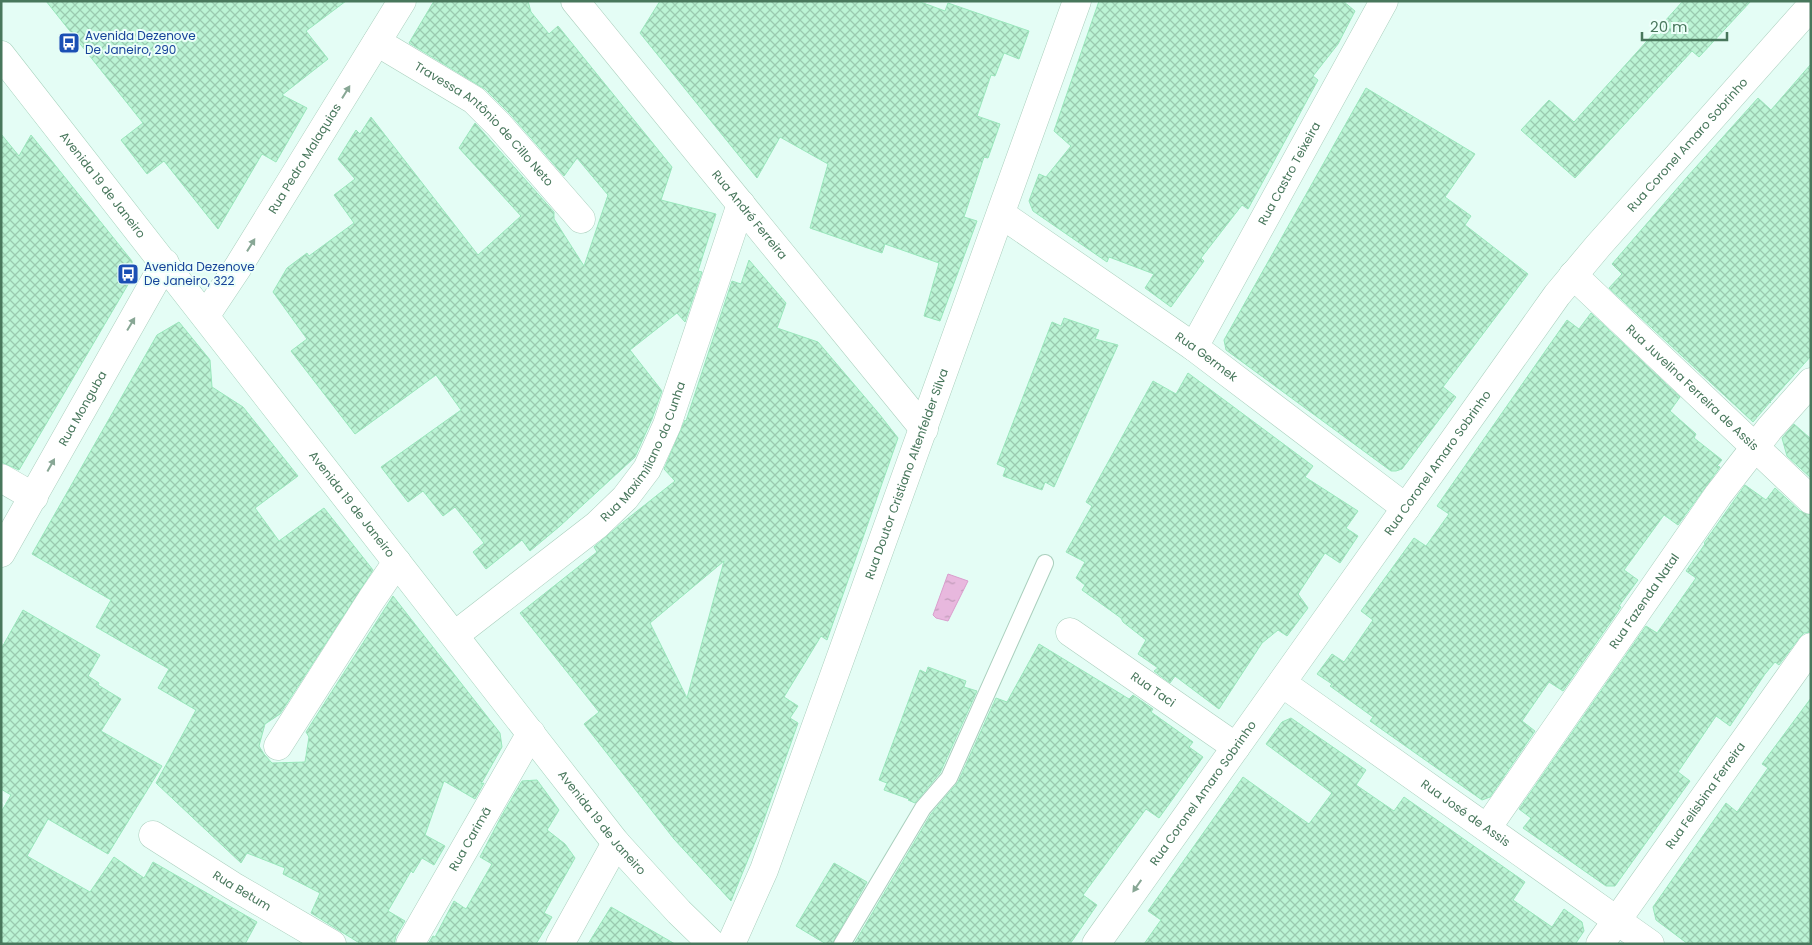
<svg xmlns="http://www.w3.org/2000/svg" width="1812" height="945" viewBox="0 0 1812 945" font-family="Poppins,sans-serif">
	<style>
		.water { fill: url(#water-ripples); stroke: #da9ecd }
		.building { fill: url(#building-cross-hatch); stroke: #9ae7bc; fill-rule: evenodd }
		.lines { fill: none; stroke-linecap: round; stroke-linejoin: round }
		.service-casing { stroke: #aacfbd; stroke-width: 18 }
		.minor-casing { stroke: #aacfbd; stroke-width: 29 }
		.tertiary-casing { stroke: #aacfbd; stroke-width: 29 }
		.secondary-casing { stroke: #a7d3be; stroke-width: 29 }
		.service { stroke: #fff; stroke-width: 16 }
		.minor { stroke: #fff; stroke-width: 28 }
		.tertiary { stroke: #fff; stroke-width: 28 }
		.secondary { stroke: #fff; stroke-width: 28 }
		.oneway { fill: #88a795 }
		.labels { text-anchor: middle; stroke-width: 4; stroke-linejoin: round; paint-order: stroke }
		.transit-label { font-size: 12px; fill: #164399; stroke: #ecfff9; text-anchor: start }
		.street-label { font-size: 12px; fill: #48775c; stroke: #ecfff9 }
	</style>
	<defs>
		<pattern id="water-ripples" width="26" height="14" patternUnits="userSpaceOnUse" patternTransform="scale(1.25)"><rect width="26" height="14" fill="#e8b8de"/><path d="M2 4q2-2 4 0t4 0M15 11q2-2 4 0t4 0" fill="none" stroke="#be9ab7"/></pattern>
		<pattern id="building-cross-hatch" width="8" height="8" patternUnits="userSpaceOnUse" patternTransform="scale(1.25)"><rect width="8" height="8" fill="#bbf4d5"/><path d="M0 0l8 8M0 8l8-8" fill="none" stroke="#9acab0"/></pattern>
	</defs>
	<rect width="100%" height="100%" fill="#e4fdf5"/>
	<path class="water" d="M948 574 968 581 948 621 936 618 933 615Z"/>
	<g class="building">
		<path d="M46 1H346L306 31 328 59 282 95 307 108 276 162 262 154 218 229 164 161 147 174 121 140 143 123Z"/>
		<path d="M434 1H528L531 12 549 34 558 26 672 167 661 200 716 214 698 271 702 272 685 322 677 313 630 350 662 391 652 419 635 457 560 526 530 551 522 540 486 569 473 552 484 543 455 507 443 516 423 491 408 502 381 467 461 410 436 375 355 434 291 351 307 339 273 292 287 268 307 253 309 256 354 223 334 195 355 179 338 159 356 130 360 134 371 117 478 255 521 216 459 148 475 123 554 212V219L584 266 608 195 577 158 564 176 511 115 485 89 409 43Z"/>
		<path d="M660 1H918L945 11 948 3 1029 31 1019 59 1004 53 995 76 991 75 977 116 1000 124 988 158 984 157 964 217 977 221 940 321 924 316 939 263 885 244 882 253 810 228 828 164 780 137 757 178 640 33Z"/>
		<path d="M1099 1H1343L1355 11 1338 44 1313 76 1318 80 1248 209 1242 205 1201 258 1204 261 1171 307 1145 288 1154 274 1109 257 1107 262 1033 211 1029 201 1039 174 1046 177 1071 146 1054 131Z"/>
		<path d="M1683 1H1751L1699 57 1692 51 1575 178 1521 130 1549 100 1574 122Z"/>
		<path d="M1811 64V356L1770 402 1771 403 1770 402 1753 422 1609 288 1622 274 1612 264 1687 177 1758 98 1771 110Z"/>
		<path d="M1366 88 1475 154 1445 197 1471 216 1465 225 1528 274 1443 387 1456 397 1402 469 1396 471H1391L1226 350 1224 340Z"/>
		<path d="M1 134 19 156 31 135 132 261 133 276 19 470 1 462Z"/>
		<path d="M749 260 786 303 777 328 818 342 880 415 898 438 827 640 821 636 784 697 798 706 790 718 798 723 762 825 731 901 674 839 584 724 599 712 520 613 597 552 594 547 622 523 675 481 664 469 685 420 686 421 732 281 741 284ZM724 561 687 698 650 623Z"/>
		<path d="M1591 313 1680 397 1670 411 1696 434 1694 438 1722 460 1717 466 1720 467 1678 525 1664 515 1624 570 1638 580 1619 606 1621 607 1563 691 1549 682 1522 721 1535 731 1490 797 1482 800 1370 721 1373 717 1330 686 1332 684 1317 674 1332 654 1344 662 1373 620 1361 611 1414 538 1426 546 1449 514 1437 506 1567 320 1579 329Z"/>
		<path d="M1064 318 1099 330 1095 339 1118 345 1054 487 1045 482 1042 490 1003 476 1006 468 997 464 1052 322 1061 326Z"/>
		<path d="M179 322 210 360 212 387 243 407 298 476 255 508 279 541 324 508 373 570 280 714 265 724 259 746 264 754 272 763 305 762 309 737 306 732 393 596 500 733 502 747 481 784 484 783 475 799 444 781 425 835 445 846 434 865 422 858 413 873 411 871 388 911 405 921 396 936 394 944H361L311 913 320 893 283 874 285 868 247 853 241 863 156 783 196 710 158 688 169 669 96 627 111 600 32 554 157 335Z"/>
		<path d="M1188 373 1313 466 1305 477 1358 511 1346 528 1358 536 1340 563 1325 553 1298 594 1308 608 1287 636 1278 630 1262 643 1219 709 1175 676 1170 683 1154 671 1158 668 1138 654 1146 640 1123 622 1121 618 1082 590 1085 585 1076 578 1085 562 1066 552 1092 506 1086 502 1153 381 1176 394Z"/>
		<path d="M1794 424 1811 439V478L1787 456 1782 438Z"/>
		<path d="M1745 485 1766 500 1775 488 1800 511 1811 515V632L1804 633 1799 638 1779 665 1775 662 1765 674 1730 726 1716 716 1678 772 1690 781 1615 886H1606L1523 828 1531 818 1519 809 1646 626 1657 633 1696 578 1686 571 1705 544 1704 543Z"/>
		<path d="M23 610 100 655 88 676 99 683 98 685 121 699 101 731 162 766 108 854 48 819 27 856 90 892 114 857 144 878 153 862 257 922 245 944H1V812L11 795 1 789V649Z"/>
		<path d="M1039 644 1129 699 1133 695 1153 709 1151 712 1193 742 1189 747 1203 757 1159 818 1146 809 1083 895 1097 905 1070 944H854L931 814 958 782 996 698 1007 702Z"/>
		<path d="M928 667 966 681 964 687 977 691 940 773 915 803 908 800 909 799 884 790 887 783 879 780 920 670 926 673Z"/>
		<path d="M1811 698V944H1688L1656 920 1653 907 1726 803 1737 812 1768 768 1762 764Z"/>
		<path d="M1291 718 1366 770 1356 785 1394 811 1404 797 1525 882 1513 900 1552 927 1564 909 1582 922 1584 931 1576 943 1577 944H1144L1161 920 1148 911 1243 777 1309 824 1332 793 1266 744 1282 722Z"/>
		<path d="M537 780 559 810 547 830 565 844 575 858 544 913 552 917 536 944H428L433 936 435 937 454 901 466 909 492 864 480 857 502 815 522 781Z"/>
		<path d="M834 863 867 882 832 944H826L796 926Z"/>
		<path d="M611 907 675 944H588Z"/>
	</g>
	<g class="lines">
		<g class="service-casing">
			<path id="service" d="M842 944 923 808 949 778 1045 563"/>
		</g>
		<g class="minor-casing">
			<g id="minor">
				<path id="s1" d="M575 1 924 429"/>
				<path id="s2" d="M377 42 474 100 499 125 581 219"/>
				<path id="s3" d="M1001 214 1194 347 1406 508"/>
				<path id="s4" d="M1573 275 1811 500"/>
				<path id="s5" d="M206 315 238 267 402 1"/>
				<path id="s6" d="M1194 347 1384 1"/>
				<path d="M1 478 34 497"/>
				<path id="s7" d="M1 553 165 263"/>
				<path id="s8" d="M1070 632 1236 747"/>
				<path id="s9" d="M455 635 597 525 625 498 647 469 667 425 741 204"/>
				<path id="s10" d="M1282 683 1650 944"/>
				<path d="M278 746 371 600 397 562"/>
				<path id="s11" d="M1487 828 1718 495 1770 428 1811 382"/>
				<path id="s12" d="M153 835 233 886 332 944"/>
				<path id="s13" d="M410 944 531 733"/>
				<path id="s14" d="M731 944 764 870 1077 1"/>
				<path id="s15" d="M1096 944 1557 295 1598 246 1811 6"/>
				<path id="s16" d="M1600 944 1811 647"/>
			</g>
		</g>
		<g class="tertiary-casing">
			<path id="tertiary" d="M560 944 616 843"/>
		</g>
		<g class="secondary-casing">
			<g id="secondary">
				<path id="s17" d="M1 55 616 843 679 912 712 944"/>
			</g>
		</g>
		<use href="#service" class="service"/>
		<use href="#minor" class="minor"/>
		<use href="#tertiary" class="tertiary"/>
		<use href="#secondary" class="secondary"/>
	</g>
	<defs><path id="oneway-solid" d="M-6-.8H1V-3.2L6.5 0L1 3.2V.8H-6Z" transform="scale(1.25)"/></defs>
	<g class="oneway">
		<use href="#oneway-solid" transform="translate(346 92) rotate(-58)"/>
		<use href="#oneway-solid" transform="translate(251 245) rotate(-58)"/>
		<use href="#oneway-solid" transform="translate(131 324) rotate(-59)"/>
		<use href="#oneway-solid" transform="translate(51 465) rotate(-61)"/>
		<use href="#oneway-solid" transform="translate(1137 886) rotate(125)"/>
	</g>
	<defs>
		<g id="bus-square" transform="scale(1.125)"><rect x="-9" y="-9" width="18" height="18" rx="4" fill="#1a4fb4" stroke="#ecfff9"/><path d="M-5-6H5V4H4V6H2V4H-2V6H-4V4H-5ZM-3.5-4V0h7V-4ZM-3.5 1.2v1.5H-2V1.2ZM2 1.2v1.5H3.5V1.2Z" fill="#fff"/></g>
	</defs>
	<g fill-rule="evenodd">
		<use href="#bus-square" x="69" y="43"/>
		<use href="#bus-square" x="128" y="274"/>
	</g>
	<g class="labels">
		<g class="transit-label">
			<text x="85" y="40">Avenida Dezenove<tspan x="85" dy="14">De Janeiro, 290</tspan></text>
			<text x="144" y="271">Avenida Dezenove<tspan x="144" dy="14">De Janeiro, 322</tspan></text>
		</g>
		<g class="street-label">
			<text dy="4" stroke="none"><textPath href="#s2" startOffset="136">Travessa Antônio de Cillo Neto</textPath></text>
			<text dy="4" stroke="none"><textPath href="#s15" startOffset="995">Rua Coronel Amaro Sobrinho</textPath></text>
			<text dy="4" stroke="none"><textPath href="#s5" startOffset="185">Rua Pedro Malaquias</textPath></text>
			<text dy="4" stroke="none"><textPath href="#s6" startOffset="198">Rua Castro Teixeira</textPath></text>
			<text dy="4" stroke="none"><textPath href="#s17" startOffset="165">Avenida 19 de Janeiro</textPath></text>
			<text dy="4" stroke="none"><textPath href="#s1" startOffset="276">Rua André Ferreira</textPath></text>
			<text dy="4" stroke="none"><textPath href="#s3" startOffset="250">Rua Germek</textPath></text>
			<text dy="4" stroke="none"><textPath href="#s4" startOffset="164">Rua Juvelina Ferreira de Assis</textPath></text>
			<text dy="4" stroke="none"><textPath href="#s7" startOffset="166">Rua Monguba</textPath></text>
			<text dy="4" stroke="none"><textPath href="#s9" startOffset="268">Rua Maximiliano da Cunha</textPath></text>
			<text dy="4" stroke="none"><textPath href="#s15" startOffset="590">Rua Coronel Amaro Sobrinho</textPath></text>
			<text dy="4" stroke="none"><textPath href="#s14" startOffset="502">Rua Doutor Cristiano Altenfelder Silva</textPath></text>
			<text dy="4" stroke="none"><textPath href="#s17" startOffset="570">Avenida 19 de Janeiro</textPath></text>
			<text dy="4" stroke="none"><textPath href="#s11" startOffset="276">Rua Fazenda Natal</textPath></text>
			<text dy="4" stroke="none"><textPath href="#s8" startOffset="101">Rua Taci</textPath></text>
			<text dy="4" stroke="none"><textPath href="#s15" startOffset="185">Rua Coronel Amaro Sobrinho</textPath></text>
			<text dy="4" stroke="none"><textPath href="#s16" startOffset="182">Rua Felisbina Ferreira</textPath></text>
			<text dy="4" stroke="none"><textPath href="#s10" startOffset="225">Rua José de Assis</textPath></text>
			<text dy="4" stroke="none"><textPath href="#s17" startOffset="975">Avenida 19 de Janeiro</textPath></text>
			<text dy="4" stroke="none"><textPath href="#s13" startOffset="121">Rua Carimã</textPath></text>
			<text dy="4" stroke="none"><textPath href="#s12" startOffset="105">Rua Betum</textPath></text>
		</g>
	</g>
	<rect width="1812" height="945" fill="none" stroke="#48775c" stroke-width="5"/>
	<path d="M1642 32v8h85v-8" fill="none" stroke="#48775c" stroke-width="2.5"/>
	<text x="1650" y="32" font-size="15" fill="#48775c" stroke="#ecfff9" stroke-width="4" paint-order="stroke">20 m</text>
</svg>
